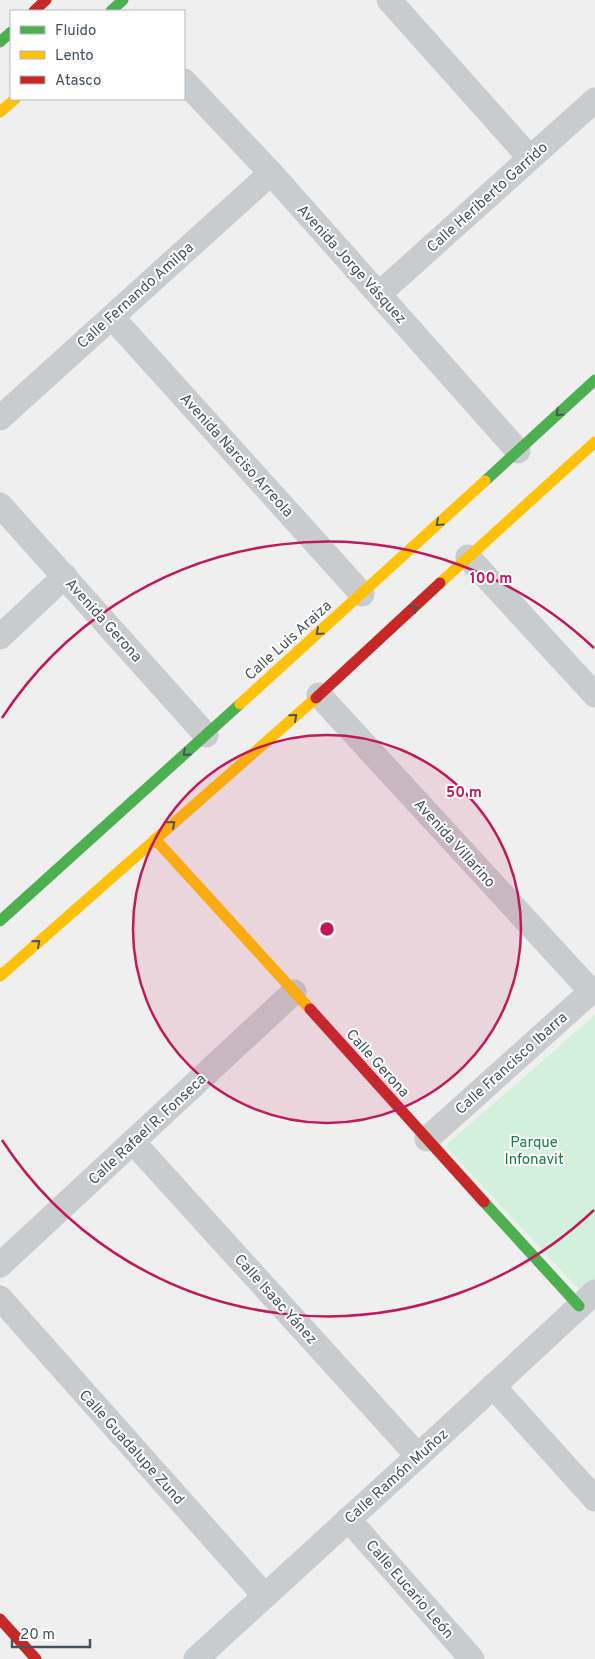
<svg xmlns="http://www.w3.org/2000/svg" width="595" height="1659" viewBox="0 0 595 1659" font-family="Overpass,sans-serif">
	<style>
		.green { fill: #d3f0dc }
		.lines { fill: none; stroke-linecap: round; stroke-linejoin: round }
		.street { stroke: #c9ccce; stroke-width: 25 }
		.fast { stroke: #4caf50; stroke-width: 11 }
		.slow { stroke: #ffc107; stroke-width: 11 }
		.jam { stroke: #c62828; stroke-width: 11 }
		.oneway { stroke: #46585b }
		.ring { fill: none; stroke: #c2185b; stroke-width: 2.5 }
		.labels { text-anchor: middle; stroke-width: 4; stroke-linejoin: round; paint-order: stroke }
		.street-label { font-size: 15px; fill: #46535c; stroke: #fff }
		.park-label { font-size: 15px; fill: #148044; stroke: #fff }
		.centre { fill: #c2185b; stroke: #fff; stroke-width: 2.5 }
		.ring-label { font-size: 15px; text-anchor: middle; font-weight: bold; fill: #c2185b; stroke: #fff; stroke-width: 4; stroke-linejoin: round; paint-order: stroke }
	</style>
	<rect width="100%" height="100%" fill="#f0efef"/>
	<path class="green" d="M595 1015V1291L587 1298 445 1146Z"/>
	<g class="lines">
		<g class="street">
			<path d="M389 0 530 158"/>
			<path d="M184 81 271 173 518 451"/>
			<path d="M379 294 595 100"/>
			<path d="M112 317 362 594"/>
			<path d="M0 418 271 173"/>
			<path d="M0 505 206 735"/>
			<path d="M468 557 595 695"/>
			<path d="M0 637 65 576"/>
			<path d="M319 695 591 991"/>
			<path d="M427 1139 595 988"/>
			<path d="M133 1142 418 1456"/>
			<path d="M0 1265 294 992"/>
			<path d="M0 1298 265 1596"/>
			<path d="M493 1386 595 1499"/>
			<path d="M348 1519 472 1659"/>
			<path d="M196 1659 418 1456 595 1292"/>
		</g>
		<g class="fast">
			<path d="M111 11 123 0"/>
			<path d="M0 42 11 32"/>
			<path d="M485 481 595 380"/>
			<path d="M0 921 240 704"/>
			<path d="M484 1202 579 1306"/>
		</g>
		<g class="slow">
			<path d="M0 112 15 99"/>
			<path d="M440 583 595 442"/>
			<path d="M240 704 485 481"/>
			<path d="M155 839 310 1009"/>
			<path d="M0 976 316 698"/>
		</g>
		<g class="jam">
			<path d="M34 11 46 0"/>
			<path d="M316 698 440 583"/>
			<path d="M310 1009 484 1202"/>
			<path d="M0 1619 36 1659"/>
		</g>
	</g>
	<defs><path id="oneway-chevron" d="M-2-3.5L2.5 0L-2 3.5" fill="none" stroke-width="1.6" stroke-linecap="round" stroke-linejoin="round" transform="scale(1.25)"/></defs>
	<g class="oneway">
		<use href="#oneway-chevron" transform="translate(559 413) rotate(137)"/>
		<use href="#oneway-chevron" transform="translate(439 523) rotate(138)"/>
		<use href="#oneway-chevron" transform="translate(414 608) rotate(-43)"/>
		<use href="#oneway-chevron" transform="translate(319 632) rotate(138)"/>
		<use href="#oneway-chevron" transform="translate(294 717) rotate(-41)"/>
		<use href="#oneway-chevron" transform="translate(186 753) rotate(138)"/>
		<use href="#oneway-chevron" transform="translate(172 824) rotate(-41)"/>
		<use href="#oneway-chevron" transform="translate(37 943) rotate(-41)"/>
	</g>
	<circle cx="327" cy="929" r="194" fill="#c2185b" fill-opacity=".12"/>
	<g class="ring">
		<circle cx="327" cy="929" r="194"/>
		<path d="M594 1210A388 388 0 0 1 2 1140M2 718A388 388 0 0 1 594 648"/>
	</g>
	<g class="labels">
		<g class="street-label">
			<text transform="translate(487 197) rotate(-42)" y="5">Calle Heriberto Garrido</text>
			<text transform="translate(352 264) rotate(48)" y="5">Avenida Jorge Vásquez</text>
			<text transform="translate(135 295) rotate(-42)" y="5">Calle Fernando Amilpa</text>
			<text transform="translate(237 455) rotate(48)" y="5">Avenida Narciso Arreola</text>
			<text transform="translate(104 620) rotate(48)" y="5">Avenida Gerona</text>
			<text transform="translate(288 640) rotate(-42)" y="5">Calle Luis Araiza</text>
			<text transform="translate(455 843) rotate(48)" y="5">Avenida Villarino</text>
			<text transform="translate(378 1063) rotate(48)" y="5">Calle Gerona</text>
			<text transform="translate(511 1063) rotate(-42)" y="5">Calle Francisco Ibarra</text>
			<text transform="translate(147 1129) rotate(-43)" y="5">Calle Rafael R. Fonseca</text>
			<text transform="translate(276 1299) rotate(48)" y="5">Calle Isaac Yánez</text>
			<text transform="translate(132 1447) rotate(48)" y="5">Calle Guadalupe Zund</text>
			<text transform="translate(396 1476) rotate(-42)" y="5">Calle Ramón Muñoz</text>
			<text transform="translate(410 1589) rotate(49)" y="5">Calle Eucario León</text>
		</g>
		<g class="park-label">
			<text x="534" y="1147">Parque<tspan x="534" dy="17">Infonavit</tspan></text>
		</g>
	</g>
	<circle cx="327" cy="929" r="8" class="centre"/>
	<g class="ring-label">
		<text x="491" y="583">100 m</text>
		<text x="464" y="797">50 m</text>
	</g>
	<rect x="10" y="10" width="175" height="90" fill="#ffffff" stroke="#b5babe"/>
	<rect x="20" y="26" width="25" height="8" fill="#4caf50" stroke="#b5babe"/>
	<text x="55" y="35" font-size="15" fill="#46535c">Fluido</text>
	<rect x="20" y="51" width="25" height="8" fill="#ffc107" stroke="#b5babe"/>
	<text x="55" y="60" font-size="15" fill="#46535c">Lento</text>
	<rect x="20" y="76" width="25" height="8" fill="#c62828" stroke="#b5babe"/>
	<text x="55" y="85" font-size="15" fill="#46535c">Atasco</text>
	<path d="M12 1639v8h78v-8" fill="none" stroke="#46535c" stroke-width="2.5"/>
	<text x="20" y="1639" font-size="15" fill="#46535c" stroke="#ffffff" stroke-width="4" paint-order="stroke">20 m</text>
</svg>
